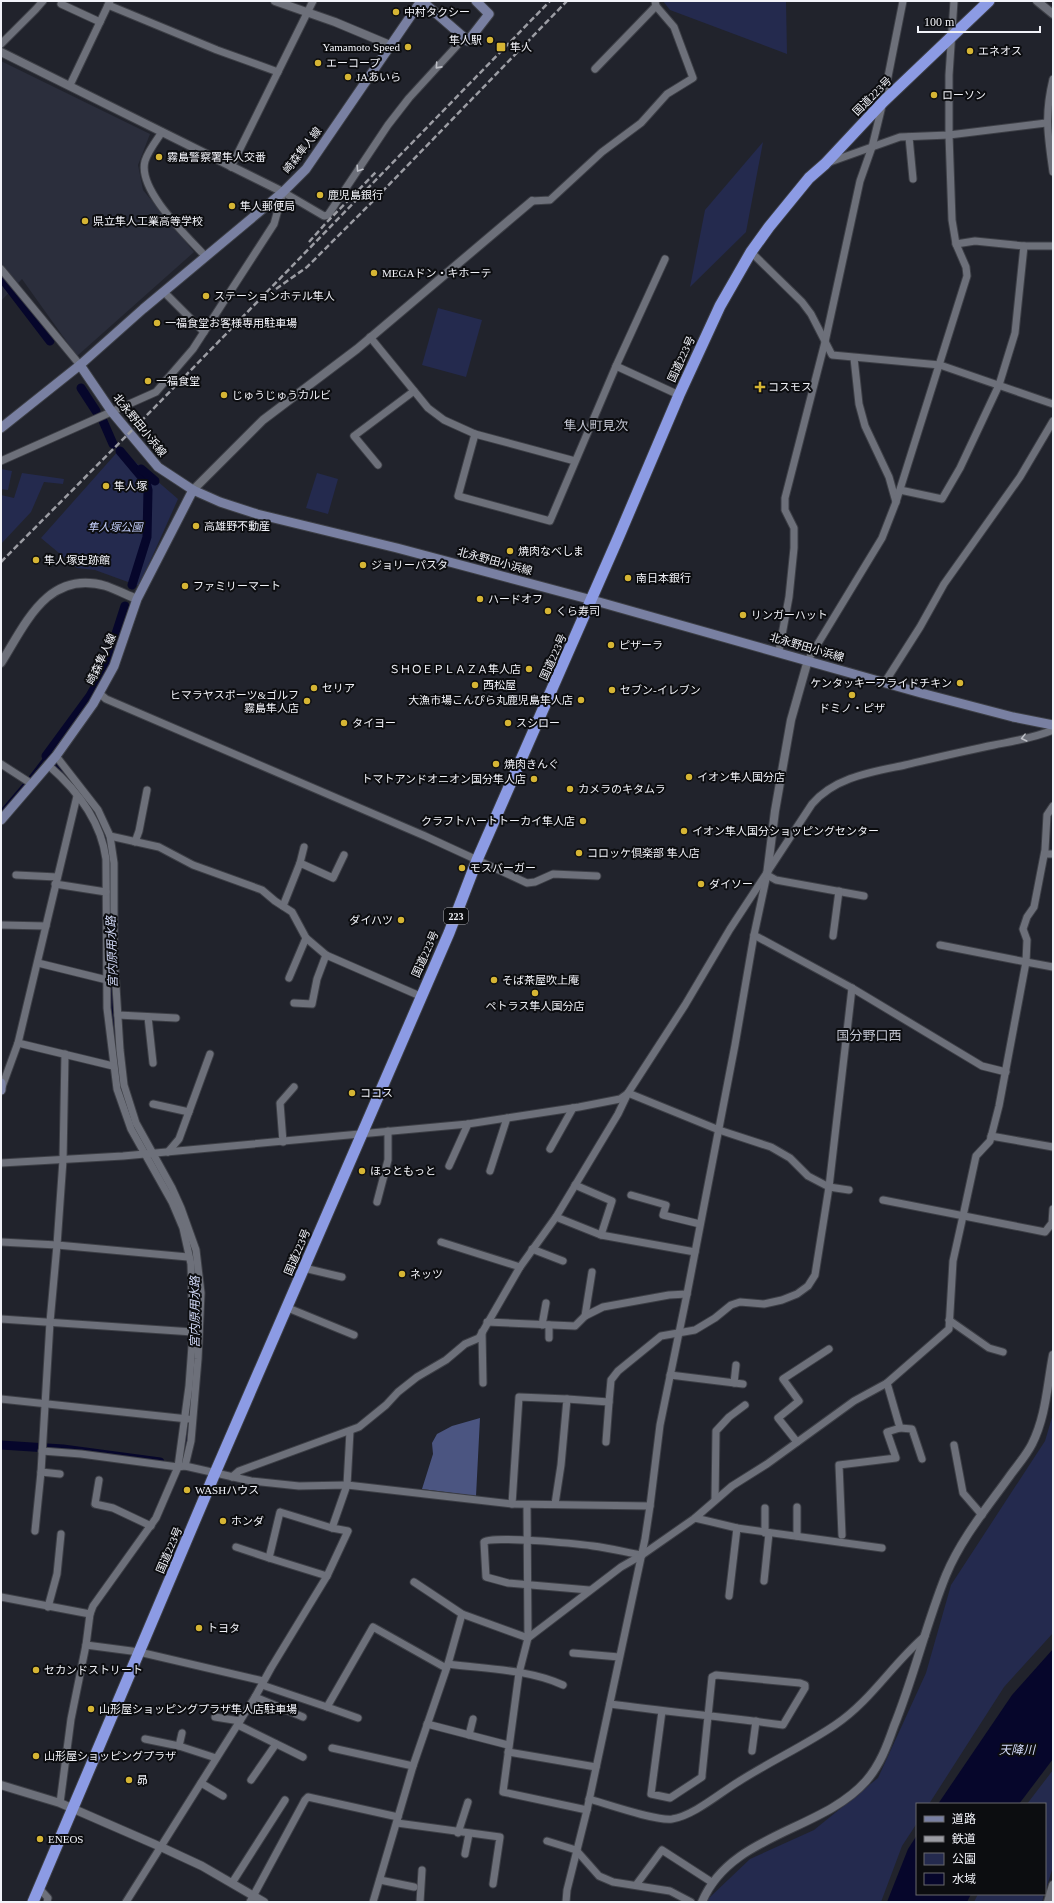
<svg xmlns="http://www.w3.org/2000/svg" width="1054" height="1903" viewBox="0 0 1054 1903" font-family="'Times New Roman','Noto Sans JP',serif">
	<style>
		.built { fill: #2b2e3c }
		.green { fill: #242a4e }
		.forest { fill: #4b5581 }
		.water { fill: #06062b }
		.lines { fill: none; stroke-linecap: round; stroke-linejoin: round }
		.stream { stroke: #06062b; stroke-width: 2.5 }
		.canal { stroke: #06062b; stroke-width: 9 }
		.minor-casing { stroke: #3d3f46; stroke-width: 9 }
		.tertiary-casing { stroke: #3d3f46; stroke-width: 10 }
		.secondary-casing { stroke: #3d3f46; stroke-width: 11 }
		.trunk-casing { stroke: #3d3f46; stroke-width: 13 }
		.minor { stroke: #6d707a; stroke-width: 7 }
		.tertiary { stroke: #6d707a; stroke-width: 8 }
		.secondary { stroke: #7980a2; stroke-width: 9 }
		.trunk { stroke: #8c9be4; stroke-width: 11 }
		.rail { stroke: #9c9da4; stroke-width: 2.5; stroke-dasharray: 6 3; stroke-linecap: butt }
		.oneway { stroke: #bdbfc6 }
		.poi-dot { fill: #d6b534; stroke: #0c0d10; stroke-width: 1.5 }
		.labels { text-anchor: middle; stroke-width: 4; stroke-linejoin: round; paint-order: stroke }
		.shield { fill: #0c0d10; stroke: #adaeb3; stroke-width: 1 }
		.shield-label { font-size: 10px; font-weight: bold; fill: #f2f3f9 }
		.poi-label { font-size: 11px; fill: #f2f3f9; stroke: #0c0d10; text-anchor: start }
		.street-label { font-size: 11px; fill: #f2f3f9; stroke: #0c0d10 }
		.park-label { font-size: 11px; font-style: italic; fill: #c4cffb; stroke: #0c0d10 }
		.water-label { font-size: 12px; font-style: italic; fill: #d3daf8; stroke: #0c0d10 }
		.quarter-label { font-size: 13px; fill: #c2c5d1; stroke: #0c0d10 }
	</style>
	<rect width="100%" height="100%" fill="#21232c"/>
	<path class="built" d="M1 61 150 134 138 165 143 190 194 252 77 356 22 279 1 301Z"/>
	<g class="green">
		<path d="M663 1H786L787 54 670 10Z"/>
		<path d="M763 142 746 232 690 287 705 210Z"/>
		<path d="M438 308 482 320 466 377 422 365Z"/>
		<path d="M120 449 178 499 139 586 95 570 77 568 41 538Z"/>
		<path d="M1 469 12 471 8 490 1 489Z"/>
		<path d="M22 473 64 479 63 484 44 482 31 512 1 544V495L14 498Z"/>
		<path d="M317 473 338 479 328 514 306 508Z"/>
		<path d="M1053 1414V1633L1004 1687 929 1804H917V1823L902 1846 881 1902H707L708 1899 750 1859 814 1830 878 1778 926 1673 951 1585 1045 1441Z"/>
		<path d="M1053 1770V1867L1045 1892V1804H1027Z"/>
		<path d="M978 1894H1044L1042 1902H974Z"/>
	</g>
	<path class="forest" d="M480 1418 476 1496 422 1489 433 1454 432 1443 437 1434 452 1426Z"/>
	<g class="water">
		<path d="M1053 1649V1759L1019 1804H938L1012 1695Z"/>
		<path d="M917 1835V1894H971L967 1902H887L908 1849Z"/>
	</g>
	<g class="lines">
		<g class="stream">
			<path d="M30 777 46 756"/>
			<path d="M1 811 25 783"/>
		</g>
		<g class="canal">
			<path d="M1 277 50 341"/>
			<path d="M81 388 96 411"/>
			<path d="M103 421 113 444"/>
			<path d="M120 451 146 482 148 490 147 537 132 585"/>
			<path d="M141 469 155 481"/>
			<path d="M46 756 90 696 104 671 125 606"/>
			<path d="M58 767C76 788 97 809 106 835 111 850 110 867 111 882"/>
			<path d="M111 964 116 1054"/>
			<path d="M117 1068 125 1105"/>
			<path d="M189 1240 197 1279 196 1326"/>
			<path d="M1 1445 63 1449 160 1462"/>
			<path d="M185 1450 192 1389"/>
		</g>
		<g class="minor-casing">
			<g id="minor">
				<path d="M61 4 100 22"/>
				<path d="M108 5 217 50 278 72"/>
				<path d="M1 44 36 9 43 1"/>
				<path d="M595 69 656 6"/>
				<path d="M1053 79C1044 116 1048 136 1053 172"/>
				<path d="M70 85 110 1"/>
				<path d="M162 132C156 141 148 151 145 161 137 190 188 237 206 257"/>
				<path d="M909 137 913 179"/>
				<path d="M827 163 900 137 949 135 1046 123"/>
				<path d="M231 167 313 1"/>
				<path d="M532 201 550 200 602 152 641 123 667 94 693 78 674 27 656 6 655 1"/>
				<path d="M956 244 975 241 1024 246H1053"/>
				<path d="M751 252 802 302 811 314 832 355 940 365 1053 404"/>
				<path d="M1 269 80 365"/>
				<path d="M164 292 204 332"/>
				<path d="M370 337 428 408 444 420 475 434"/>
				<path d="M854 358 859 404 865 426 889 477 896 502"/>
				<path d="M616 366 665 259"/>
				<path d="M1 461 156 392 193 349 274 224 283 192 324 216 328 215 388 125 409 98 464 38"/>
				<path d="M575 461 475 434 458 496 550 521 616 366 679 395"/>
				<path d="M378 465 354 436 414 391"/>
				<path d="M900 490 942 499 960 468 999 385 1015 333 1024 246"/>
				<path d="M779 651 789 597 794 548V528L785 510V498L825 342 860 181 872 147 883 102 903 1"/>
				<path d="M808 660 882 538 896 502 967 276 966 267 956 244 952 220 949 135V75L954 1"/>
				<path d="M885 682 920 627 944 584 1020 477 1053 421"/>
				<path d="M99 693 106 699 425 836 527 883 535 882 553 874 597 876"/>
				<path d="M1 764 32 784"/>
				<path d="M48 765C76 789 101 821 106 859L107 1008 117 1089 131 1129 172 1202 183 1228 191 1264 193 1332 189 1386 178 1467 156 1518 93 1606 90 1614 86 1645 71 1719 60 1803"/>
				<path d="M110 836 159 847 193 865 262 890 275 901 292 912 306 938 326 955 420 996"/>
				<path d="M135 842 139 831 147 790"/>
				<path d="M1045 854H1053"/>
				<path d="M300 863 304 847"/>
				<path d="M16 875 57 877"/>
				<path d="M767 875 776 880 864 896"/>
				<path d="M55 884 106 892"/>
				<path d="M283 906 300 863 333 878 344 855"/>
				<path d="M1 925 46 926"/>
				<path d="M754 935 852 988 982 1066 1006 1072"/>
				<path d="M833 936 839 891"/>
				<path d="M940 945 1026 962 1027 940 1023 929 1027 917 1034 907 1045 850 1047 815 1053 806"/>
				<path d="M38 963 107 980"/>
				<path d="M289 978 306 938"/>
				<path d="M294 1003 312 1004 317 979 326 955"/>
				<path d="M118 1015 176 1018"/>
				<path d="M148 1017 153 1063"/>
				<path d="M18 1043 113 1066"/>
				<path d="M2 1087 18 1043 77 796"/>
				<path d="M628 1093 719 1130 771 1147 790 1158 808 1176 829 1187 849 1190"/>
				<path d="M153 1104 189 1112"/>
				<path d="M991 1136 1053 1147"/>
				<path d="M283 1142 280 1103 294 1087"/>
				<path d="M550 1149 573 1108"/>
				<path d="M168 1152 179 1139 210 1054"/>
				<path d="M1 1163 123 1156 468 1124 579 1107 620 1099 627 1094"/>
				<path d="M449 1166 468 1124"/>
				<path d="M490 1171 507 1118"/>
				<path d="M575 1185 612 1201 601 1235"/>
				<path d="M631 1195 666 1205 663 1215 700 1224"/>
				<path d="M883 1200 1045 1232 1052 1223 1053 1209"/>
				<path d="M377 1202 388 1160V1131"/>
				<path d="M556 1217 601 1235 695 1252"/>
				<path d="M1 1242 57 1245 188 1257"/>
				<path d="M441 1242 520 1267"/>
				<path d="M532 1249 563 1261"/>
				<path d="M304 1268 342 1277"/>
				<path d="M288 1308 354 1335"/>
				<path d="M585 1316 592 1272"/>
				<path d="M1 1319 193 1332"/>
				<path d="M949 1320 989 1348 1003 1352"/>
				<path d="M487 1322 575 1326 585 1316 603 1307 669 1295 687 1294"/>
				<path d="M542 1325 546 1303"/>
				<path d="M482 1332 483 1383"/>
				<path d="M549 1338V1325"/>
				<path d="M670 1375 743 1384"/>
				<path d="M734 1383 736 1365"/>
				<path d="M1 1399 188 1419"/>
				<path d="M567 1399 609 1402 611 1380 618 1371 661 1336 695 1330 715 1318 731 1305 740 1302 764 1304 782 1300 797 1294 808 1286 815 1275 829 1187 852 988"/>
				<path d="M900 1428 912 1429 922 1459"/>
				<path d="M606 1442 609 1402"/>
				<path d="M797 1442 778 1418 799 1401 783 1379 829 1349"/>
				<path d="M954 1445 963 1493 982 1515"/>
				<path d="M42 1451 81 1454 178 1467 185 1466 191 1441 198 1359 201 1293 196 1250 181 1208 172 1188 136 1123 124 1085 120 1050 114 954V863L110 836 98 810 56 756"/>
				<path d="M185 1466 251 1481 299 1486 347 1485 512 1504 650 1506"/>
				<path d="M41 1472 60 1474"/>
				<path d="M232 1477 239 1471 359 1427 386 1405 398 1392 417 1377 446 1360 465 1344 479 1338 520 1267 556 1217 618 1114 628 1093 685 1005 730 929 812 804C835 777 872 772 905 765 935 758 964 751 994 745 1014 741 1034 738 1053 730"/>
				<path d="M99 1480 95 1504 113 1508 151 1526"/>
				<path d="M715 1500 716 1431 729 1417 745 1405"/>
				<path d="M512 1504 519 1397 567 1399 561 1465 555 1504"/>
				<path d="M527 1506 528 1638 519 1673 503 1792 587 1810"/>
				<path d="M765 1508V1533"/>
				<path d="M695 1518 737 1528 882 1548"/>
				<path d="M35 1531 41 1472 50 1322 57 1245 63 1160 65 1054"/>
				<path d="M842 1535 839 1465 896 1458 887 1432 900 1428 887 1383"/>
				<path d="M797 1536V1507"/>
				<path d="M236 1547 269 1558"/>
				<path d="M327 1576 269 1558 280 1512 332 1528"/>
				<path d="M764 1581 769 1533"/>
				<path d="M414 1582 462 1614 528 1638"/>
				<path d="M589 1590 508 1583 486 1577 484 1542C489 1535 579 1544 593 1546 609 1548 625 1552 642 1555"/>
				<path d="M729 1596 737 1528"/>
				<path d="M1 1597 90 1614"/>
				<path d="M48 1607 57 1574 61 1534"/>
				<path d="M528 1638 621 1567 642 1555 695 1518 732 1486 767 1464 854 1401 887 1383 949 1329 953 1261 963 1216 976 1156 990 1141 999 1106 1026 962 1053 967"/>
				<path d="M86 1645 139 1652 263 1681"/>
				<path d="M573 1653 619 1657"/>
				<path d="M448 1664C485 1669 528 1669 563 1685"/>
				<path d="M262 1685 327 1707 373 1627 446 1668"/>
				<path d="M255 1697 303 1717"/>
				<path d="M610 1704C668 1712 726 1717 783 1725L805 1688V1685L800 1683 716 1675 712 1677 702 1775V1777L670 1798 651 1794 662 1711"/>
				<path d="M327 1707 358 1718"/>
				<path d="M215 1717 240 1721"/>
				<path d="M427 1724 508 1745"/>
				<path d="M238 1725 303 1757"/>
				<path d="M469 1735 473 1719"/>
				<path d="M145 1739 179 1746 216 1758"/>
				<path d="M179 1746 182 1733"/>
				<path d="M332 1748 413 1766"/>
				<path d="M752 1751 756 1721"/>
				<path d="M508 1752 596 1767"/>
				<path d="M251 1780 276 1744"/>
				<path d="M201 1783 223 1796"/>
				<path d="M589 1799C607 1804 655 1821 672 1819 693 1816 720 1793 738 1782 769 1762 804 1746 835 1725 871 1701 893 1663 925 1636"/>
				<path d="M397 1823 500 1837 493 1884"/>
				<path d="M458 1833 468 1802"/>
				<path d="M547 1841 576 1850 599 1876 613 1882 670 1891 691 1902"/>
				<path d="M465 1854 469 1834"/>
				<path d="M380 1880 414 1887"/>
				<path d="M232 1883 285 1800"/>
				<path d="M636 1885 662 1850 713 1883"/>
				<path d="M39 1888 48 1898 47 1902"/>
				<path d="M126 1902 255 1697 271 1668 327 1576 348 1531 332 1528 347 1485 350 1431"/>
				<path d="M250 1902 305 1800 308 1797 398 1817"/>
				<path d="M373 1902 413 1766 448 1664 462 1614"/>
				<path d="M420 1902 422 1870"/>
				<path d="M566 1902 567 1890 587 1810 645 1539 650 1506 660 1425 687 1294 735 1045 754 935 766 879"/>
			</g>
		</g>
		<g class="tertiary-casing">
			<g id="tertiary">
				<path d="M275 1 335 22 390 45"/>
				<path d="M1037 1 1053 14"/>
				<path d="M1 52 283 192"/>
				<path d="M193 490 263 420 357 349 532 201"/>
				<path d="M1 663C26 623 48 569 106 586 117 590 127 595 137 599"/>
				<path d="M767 875 775 811 791 720 808 660"/>
				<path d="M1 1785 60 1803 161 1847 202 1866 264 1902"/>
				<path d="M702 1902C730 1834 822 1831 866 1781 880 1765 887 1746 894 1726 914 1677 926 1624 946 1575 961 1539 986 1509 1009 1477 1016 1467 1026 1456 1032 1444 1046 1416 1047 1386 1053 1355"/>
				<path d="M1048 1902 1053 1885"/>
			</g>
		</g>
		<g class="secondary-casing">
			<g id="secondary">
				<path d="M422 1 468 41 489 14 476 1"/>
				<path d="M80 365 112 412 158 467 193 490 220 502 257 514 397 548 592 600 921 693 1013 717 1053 725"/>
				<path d="M1 428 80 365 143 309 283 192 306 169 421 1"/>
				<path d="M1 820 56 756 93 704 114 666 137 599 193 490"/>
				<path d="M1 1083V1090"/>
			</g>
		</g>
		<g class="trunk-casing">
			<path id="trunk" d="M33 1902 215 1473 449 933 477 860 619 536 679 395 720 306 751 252 769 227 809 178 825 164 883 102 989 1"/>
		</g>
		<use href="#minor" class="minor"/>
		<use href="#tertiary" class="tertiary"/>
		<use href="#secondary" class="secondary"/>
		<use href="#trunk" class="trunk"/>
		<g class="rail">
			<path d="M309 242 326 223 377 171"/>
			<path d="M276 289 307 267 378 196 567 1"/>
			<path d="M1 562 153 409 550 1"/>
		</g>
	</g>
	<defs><path id="oneway-chevron" d="M-2-3.5L2.5 0L-2 3.5" fill="none" stroke-width="1.6" stroke-linecap="round" stroke-linejoin="round"/></defs>
	<g class="oneway">
		<use href="#oneway-chevron" transform="translate(438 66) rotate(132)"/>
		<use href="#oneway-chevron" transform="translate(359 169) rotate(124)"/>
		<use href="#oneway-chevron" transform="translate(1024 738) rotate(166)"/>
	</g>
	<g class="poi-dot">
		<circle cx="396" cy="12" r="4"/>
		<circle cx="490" cy="40" r="4"/>
		<circle cx="408" cy="47" r="4"/>
		<rect x="496" y="42" width="10" height="10" rx="2"/>
		<circle cx="970" cy="51" r="4"/>
		<circle cx="318" cy="63" r="4"/>
		<circle cx="348" cy="77" r="4"/>
		<circle cx="934" cy="95" r="4"/>
		<circle cx="159" cy="157" r="4"/>
		<circle cx="320" cy="195" r="4"/>
		<circle cx="232" cy="206" r="4"/>
		<circle cx="85" cy="221" r="4"/>
		<circle cx="374" cy="273" r="4"/>
		<circle cx="206" cy="296" r="4"/>
		<circle cx="157" cy="323" r="4"/>
		<circle cx="148" cy="381" r="4"/>
		<path d="M758 381h4v4h4v4h-4v4h-4v-4h-4v-4h4z"/>
		<circle cx="224" cy="395" r="4"/>
		<circle cx="106" cy="486" r="4"/>
		<circle cx="196" cy="526" r="4"/>
		<circle cx="510" cy="551" r="4"/>
		<circle cx="36" cy="560" r="4"/>
		<circle cx="363" cy="565" r="4"/>
		<circle cx="628" cy="578" r="4"/>
		<circle cx="185" cy="586" r="4"/>
		<circle cx="480" cy="599" r="4"/>
		<circle cx="548" cy="611" r="4"/>
		<circle cx="743" cy="615" r="4"/>
		<circle cx="611" cy="645" r="4"/>
		<circle cx="529" cy="669" r="4"/>
		<circle cx="960" cy="683" r="4"/>
		<circle cx="475" cy="685" r="4"/>
		<circle cx="314" cy="688" r="4"/>
		<circle cx="612" cy="690" r="4"/>
		<circle cx="852" cy="695" r="4"/>
		<circle cx="581" cy="700" r="4"/>
		<circle cx="307" cy="701" r="4"/>
		<circle cx="344" cy="723" r="4"/>
		<circle cx="508" cy="723" r="4"/>
		<circle cx="496" cy="764" r="4"/>
		<circle cx="689" cy="777" r="4"/>
		<circle cx="534" cy="779" r="4"/>
		<circle cx="570" cy="789" r="4"/>
		<circle cx="583" cy="821" r="4"/>
		<circle cx="684" cy="831" r="4"/>
		<circle cx="579" cy="853" r="4"/>
		<circle cx="462" cy="868" r="4"/>
		<circle cx="701" cy="884" r="4"/>
		<circle cx="401" cy="920" r="4"/>
		<circle cx="494" cy="980" r="4"/>
		<circle cx="535" cy="993" r="4"/>
		<circle cx="352" cy="1093" r="4"/>
		<circle cx="362" cy="1171" r="4"/>
		<circle cx="402" cy="1274" r="4"/>
		<circle cx="187" cy="1490" r="4"/>
		<circle cx="223" cy="1521" r="4"/>
		<circle cx="199" cy="1628" r="4"/>
		<circle cx="36" cy="1670" r="4"/>
		<circle cx="91" cy="1709" r="4"/>
		<circle cx="36" cy="1756" r="4"/>
		<circle cx="129" cy="1780" r="4"/>
		<circle cx="40" cy="1839" r="4"/>
	</g>
	<g class="labels">
		<rect class="shield" x="444" y="908" width="24" height="16" rx="3"/>
		<g class="shield-label">
			<text x="456" y="920">223</text>
		</g>
		<g class="poi-label">
			<text x="404" y="16">中村タクシー</text>
			<text x="482" y="44" text-anchor="end">隼人駅</text>
			<text x="400" y="51" text-anchor="end">Yamamoto Speed</text>
			<text x="510" y="51">隼人</text>
			<text x="978" y="55">エネオス</text>
			<text x="326" y="67">エーコープ</text>
			<text x="356" y="81">JAあいら</text>
			<text x="942" y="99">ローソン</text>
			<text x="167" y="161">霧島警察署隼人交番</text>
			<text x="328" y="199">鹿児島銀行</text>
			<text x="240" y="210">隼人郵便局</text>
			<text x="93" y="225">県立隼人工業高等学校</text>
			<text x="382" y="277">MEGAドン・キホーテ</text>
			<text x="214" y="300">ステーションホテル隼人</text>
			<text x="165" y="327">一福食堂お客様専用駐車場</text>
			<text x="156" y="385">一福食堂</text>
			<text x="768" y="391">コスモス</text>
			<text x="232" y="399">じゅうじゅうカルビ</text>
			<text x="114" y="490">隼人塚</text>
			<text x="204" y="530">高雄野不動産</text>
			<text x="518" y="555">焼肉なべしま</text>
			<text x="44" y="564">隼人塚史跡館</text>
			<text x="371" y="569">ジョリーパスタ</text>
			<text x="636" y="582">南日本銀行</text>
			<text x="193" y="590">ファミリーマート</text>
			<text x="488" y="603">ハードオフ</text>
			<text x="556" y="615">くら寿司</text>
			<text x="751" y="619">リンガーハット</text>
			<text x="619" y="649">ピザーラ</text>
			<text x="521" y="673" text-anchor="end">ＳＨＯＥＰＬＡＺＡ隼人店</text>
			<text x="952" y="687" text-anchor="end">ケンタッキーフライドチキン</text>
			<text x="483" y="689">西松屋</text>
			<text x="322" y="692">セリア</text>
			<text x="620" y="694">セブン-イレブン</text>
			<text x="299" y="699" text-anchor="end">ヒマラヤスポーツ&amp;ゴルフ<tspan x="299" dy="13">霧島隼人店</tspan></text>
			<text x="573" y="704" text-anchor="end">大漁市場こんぴら丸鹿児島隼人店</text>
			<text x="852" y="712" text-anchor="middle">ドミノ・ピザ</text>
			<text x="352" y="727">タイヨー</text>
			<text x="516" y="727">スシロー</text>
			<text x="504" y="768">焼肉きんぐ</text>
			<text x="697" y="781">イオン隼人国分店</text>
			<text x="526" y="783" text-anchor="end">トマトアンドオニオン国分隼人店</text>
			<text x="578" y="793">カメラのキタムラ</text>
			<text x="575" y="825" text-anchor="end">クラフトハートトーカイ隼人店</text>
			<text x="692" y="835">イオン隼人国分ショッピングセンター</text>
			<text x="587" y="857">コロッケ倶楽部 隼人店</text>
			<text x="470" y="872">モスバーガー</text>
			<text x="709" y="888">ダイソー</text>
			<text x="393" y="924" text-anchor="end">ダイハツ</text>
			<text x="502" y="984">そば茶屋吹上庵</text>
			<text x="535" y="1010" text-anchor="middle">ペトラス隼人国分店</text>
			<text x="360" y="1097">ココス</text>
			<text x="370" y="1175">ほっともっと</text>
			<text x="410" y="1278">ネッツ</text>
			<text x="195" y="1494">WASHハウス</text>
			<text x="231" y="1525">ホンダ</text>
			<text x="207" y="1632">トヨタ</text>
			<text x="44" y="1674">セカンドストリート</text>
			<text x="99" y="1713">山形屋ショッピングプラザ隼人店駐車場</text>
			<text x="44" y="1760">山形屋ショッピングプラザ</text>
			<text x="137" y="1784">昴</text>
			<text x="48" y="1843">ENEOS</text>
		</g>
		<g class="street-label">
			<text transform="translate(872 96) rotate(-45)" y="4">国道223号</text>
			<text transform="translate(302 150) rotate(-52)" y="4">崎森隼人線</text>
			<text transform="translate(681 359) rotate(-65)" y="4">国道223号</text>
			<text transform="translate(140 425) rotate(51)" y="4">北永野田小浜線</text>
			<text transform="translate(495 561) rotate(15)" y="4">北永野田小浜線</text>
			<text transform="translate(807 647) rotate(16)" y="4">北永野田小浜線</text>
			<text transform="translate(553 657) rotate(-66)" y="4">国道223号</text>
			<text transform="translate(101 659) rotate(-65)" y="4">崎森隼人線</text>
			<text transform="translate(425 954) rotate(-66)" y="4">国道223号</text>
			<text transform="translate(297 1252) rotate(-67)" y="4">国道223号</text>
			<text transform="translate(169 1550) rotate(-67)" y="4">国道223号</text>
		</g>
		<g class="park-label">
			<text x="115" y="531">隼人塚公園</text>
		</g>
		<g class="water-label">
			<text transform="translate(112 952) rotate(-92)" y="4">宮内原用水路</text>
			<text transform="translate(195 1312) rotate(-90)" y="4">宮内原用水路</text>
			<text x="1017" y="1754">天降川</text>
		</g>
		<g class="quarter-label">
			<text x="596" y="430">隼人町見次</text>
			<text x="869" y="1040">国分野口西</text>
		</g>
	</g>
	<rect width="1054" height="1903" fill="none" stroke="#f2f3f9" stroke-width="4"/>
	<rect x="916" y="1803" width="130" height="92" fill="#0c0d10" stroke="#68696d"/>
	<rect x="924" y="1816" width="20" height="6" fill="#7980a2" stroke="#68696d"/>
	<text x="952" y="1823" font-size="12" fill="#f2f3f9">道路</text>
	<rect x="924" y="1836" width="20" height="6" fill="#9c9da4" stroke="#68696d"/>
	<text x="952" y="1843" font-size="12" fill="#f2f3f9">鉄道</text>
	<rect x="924" y="1853" width="20" height="12" fill="#242a4e" stroke="#68696d"/>
	<text x="952" y="1863" font-size="12" fill="#f2f3f9">公園</text>
	<rect x="924" y="1873" width="20" height="12" fill="#06062b" stroke="#68696d"/>
	<text x="952" y="1883" font-size="12" fill="#f2f3f9">水域</text>
	<path d="M918 26v6h122v-6" fill="none" stroke="#f2f3f9" stroke-width="2"/>
	<text x="924" y="26" font-size="12" fill="#f2f3f9" stroke="#0c0d10" stroke-width="3" paint-order="stroke">100 m</text>
</svg>
